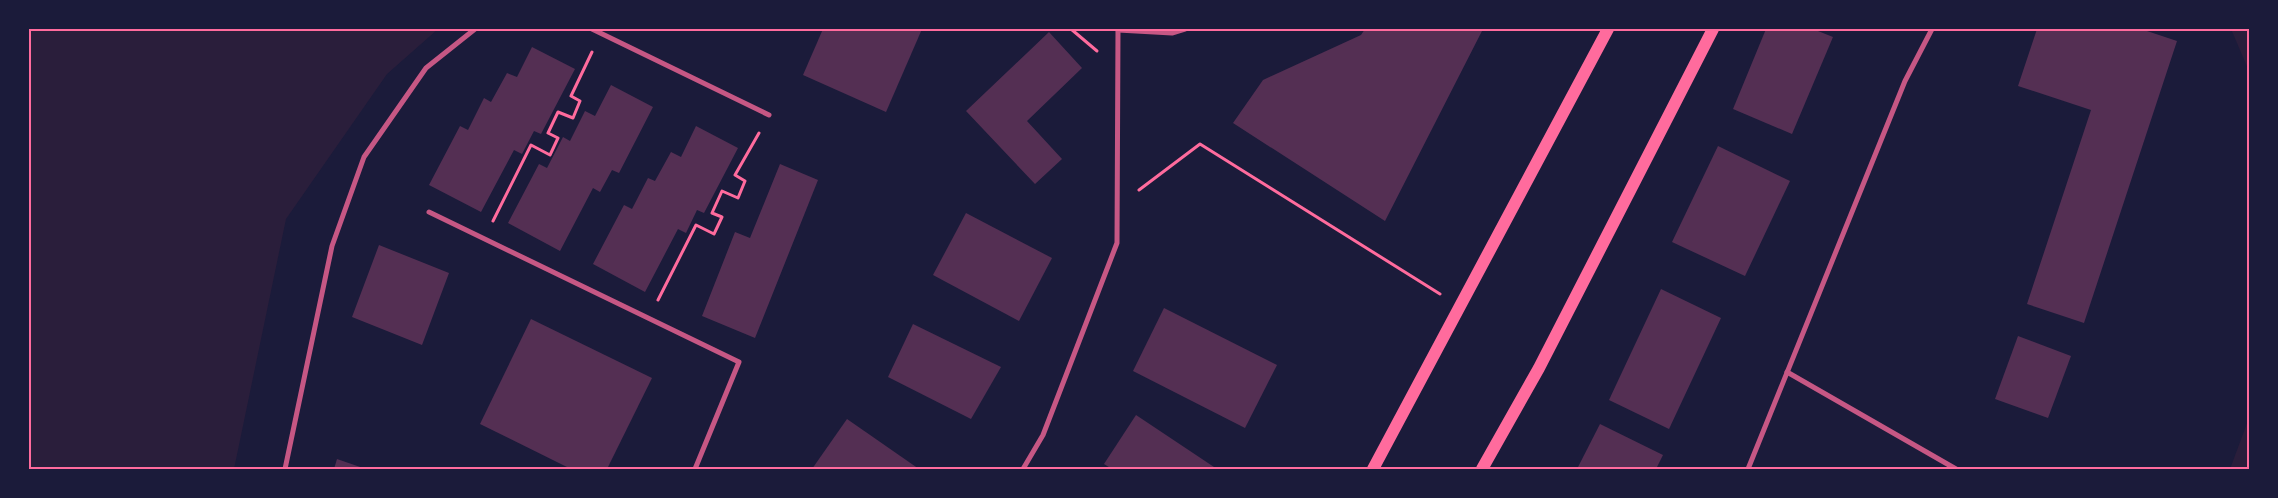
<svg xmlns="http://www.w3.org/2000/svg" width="2278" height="498" viewBox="0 0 2278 498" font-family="Lato,sans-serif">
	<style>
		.green { fill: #2a1e3b }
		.building { fill: #542f53 }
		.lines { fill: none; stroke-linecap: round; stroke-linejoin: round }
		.path { stroke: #ff6b9d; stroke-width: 3 }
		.minor { stroke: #c65784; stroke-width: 5 }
		.primary { stroke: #ff6b9d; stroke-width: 12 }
		.neatline { fill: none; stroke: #ff6b9d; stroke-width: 2 }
	</style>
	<rect width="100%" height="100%" fill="#1b1b3a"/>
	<g class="green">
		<path d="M29 29H438L387 74 286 219 234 469H29Z"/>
		<path d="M2231 29H2249V71Z"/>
		<path d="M2249 418V469H2230Z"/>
	</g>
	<g class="building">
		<path d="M823 29H922L886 112 803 75Z"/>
		<path d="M1365 29H1483L1385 221 1233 123 1263 80 1361 35Z"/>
		<path d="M1766 29H1813L1833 37 1792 134 1733 109Z"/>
		<path d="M2037 29H2141L2177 41 2084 323 2027 304 2091 110 2018 86Z"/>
		<path d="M1049 32 1082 68 1027 121 1062 159 1035 184 966 111Z"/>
		<path d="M532 47 575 69 541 134 534 131 522 154 514 150 481 212 429 185 460 126 468 130 484 98 491 102 507 73 517 77Z"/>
		<path d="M611 85 653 107 619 173 612 170 600 192 593 188 560 251 508 223 539 164 547 168 563 137 570 141 585 111 595 116Z"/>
		<path d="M696 126 738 148 704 213 697 210 686 233 678 229 645 292 593 264 624 205 632 209 648 178 655 181 671 152 681 157Z"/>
		<path d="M1718 146 1790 181 1745 276 1672 242Z"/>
		<path d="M780 164 818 180 755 338 702 316 735 232 750 238Z"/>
		<path d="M966 213 1052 258 1019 321 933 275Z"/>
		<path d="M379 245 449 273 422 345 352 317Z"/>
		<path d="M1661 289 1721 318 1669 429 1609 400Z"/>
		<path d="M1164 308 1277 365 1245 428 1133 371Z"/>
		<path d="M531 319 652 378 607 469H571L480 424Z"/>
		<path d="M913 324 1001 367 971 419 888 377Z"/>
		<path d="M2018 336 2071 356 2048 418 1995 399Z"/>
		<path d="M1136 415 1217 469H1112L1104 464Z"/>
		<path d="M847 419 919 469H812Z"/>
		<path d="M1600 424 1663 455 1656 469H1577Z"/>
		<path d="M337 459 366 469H334Z"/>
	</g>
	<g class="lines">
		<g class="path">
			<path d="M1071 29 1097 51"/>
			<path d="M1139 190 1200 144 1440 294"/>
			<path d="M493 221 531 145 550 155 558 138 548 133 558 112 573 118 580 101 571 96 592 52"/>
			<path d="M658 300 696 225 714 234 722 217 712 213 722 191 738 198 745 181 735 175 759 133"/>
		</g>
		<g class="minor">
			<path d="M592 29 769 115"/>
			<path d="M1118 30 1172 33 1185 29"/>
			<path d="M429 212 739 362 695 469"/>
			<path d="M1787 372 1956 469"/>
			<path d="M285 469 332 246 364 157 426 68 475 29"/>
			<path d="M1023 469 1043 435 1117 243 1118 29"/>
			<path d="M1748 469 1905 81 1932 29"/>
		</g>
		<g class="primary">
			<path d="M1373 469 1608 29"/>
			<path d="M1482 469 1539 368 1713 29"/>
		</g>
	</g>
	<rect width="2278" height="498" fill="none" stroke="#1b1b3a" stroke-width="60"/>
	<rect x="30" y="30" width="2218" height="438" class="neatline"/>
</svg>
